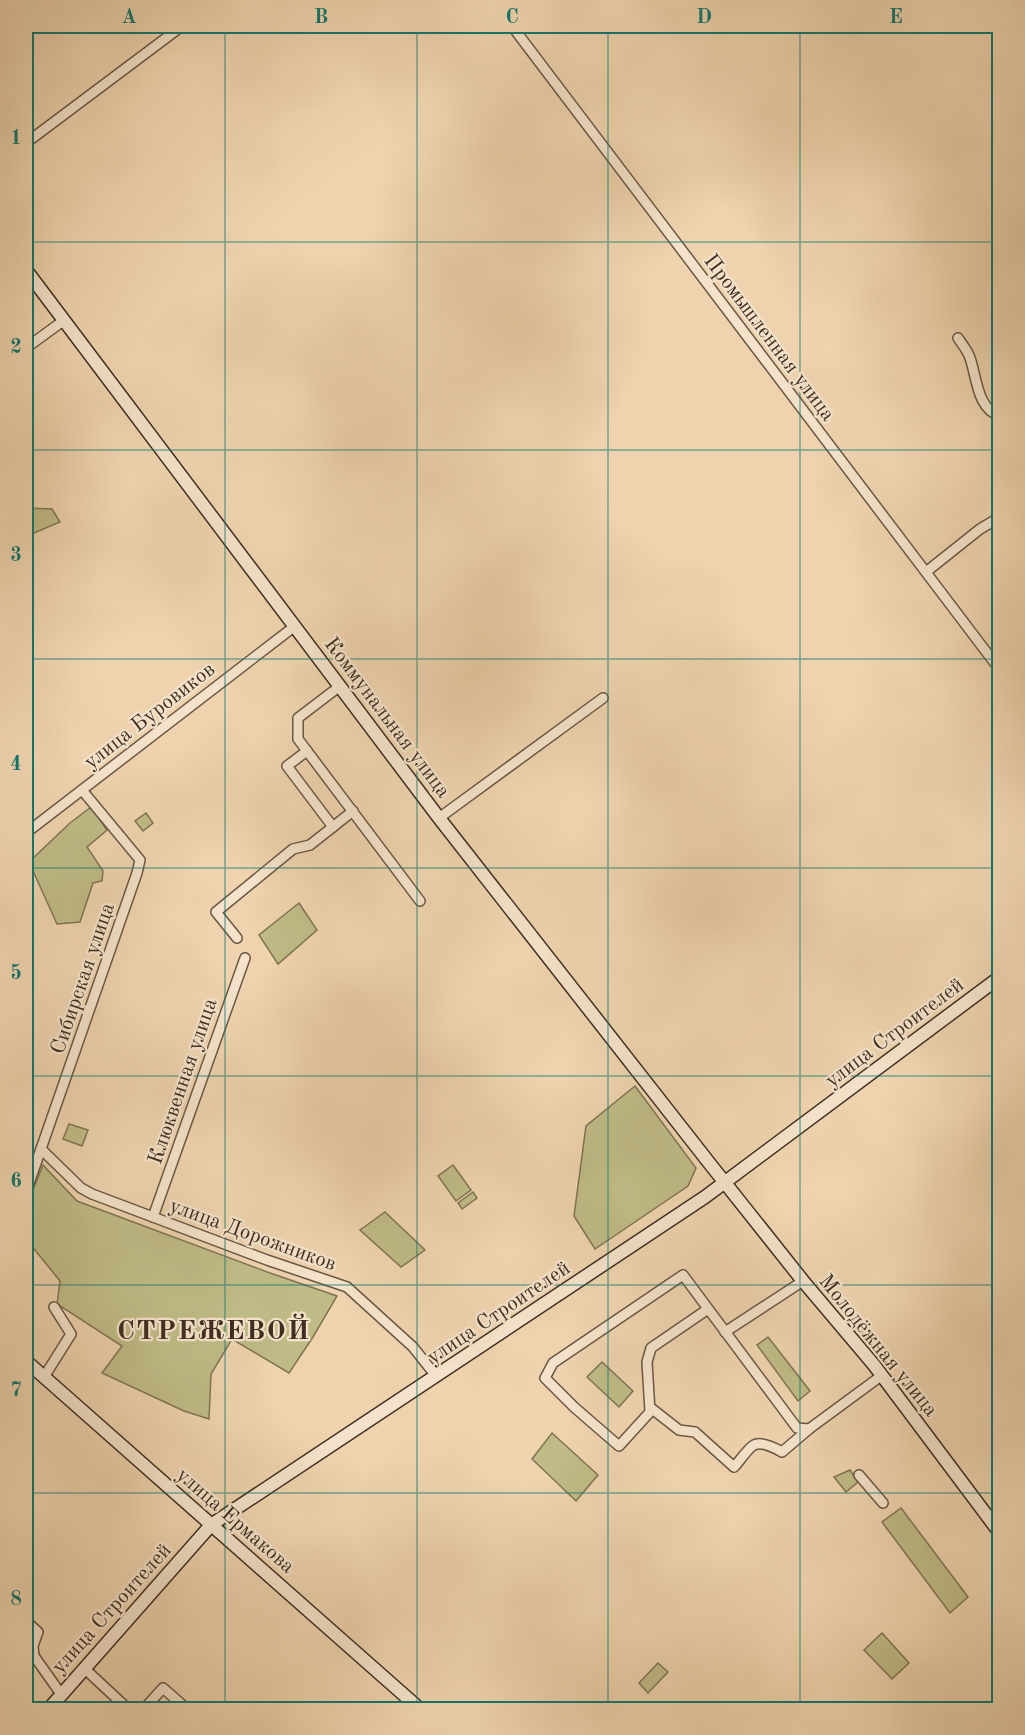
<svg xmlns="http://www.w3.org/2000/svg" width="1025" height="1735" viewBox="0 0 1025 1735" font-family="'Old Standard TT',serif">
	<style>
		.green { fill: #bfbb86; stroke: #7f7454; stroke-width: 1.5 }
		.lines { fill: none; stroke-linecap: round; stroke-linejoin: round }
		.street-casing { stroke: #6b5744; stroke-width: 12 }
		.secondary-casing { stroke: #3f2e21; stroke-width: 15 }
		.street { stroke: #f4e2ca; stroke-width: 9 }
		.secondary { stroke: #f4e2ca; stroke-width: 12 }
		.grid { fill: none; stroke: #0f766e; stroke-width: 1.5; stroke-opacity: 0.55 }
		.labels { text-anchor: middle; stroke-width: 4.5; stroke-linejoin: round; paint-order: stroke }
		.street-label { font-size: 21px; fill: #3f2e21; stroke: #f4e2ca }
		.district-label { font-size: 27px; font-weight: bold; letter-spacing: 1.5px; fill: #3f2e21; stroke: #f4e2ca }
		.neatline { fill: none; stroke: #0f766e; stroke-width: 2 }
		.grid-label { font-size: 20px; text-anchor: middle; font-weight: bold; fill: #0f766e }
	</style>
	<rect width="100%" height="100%" fill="#eed3ae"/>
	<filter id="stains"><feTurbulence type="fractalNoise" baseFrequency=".00333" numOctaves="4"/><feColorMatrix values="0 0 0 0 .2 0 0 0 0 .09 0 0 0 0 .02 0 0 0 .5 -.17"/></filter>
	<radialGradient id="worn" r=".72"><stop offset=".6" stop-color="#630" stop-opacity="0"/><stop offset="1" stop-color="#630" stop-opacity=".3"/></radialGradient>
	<g class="green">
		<path d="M26 508 52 509 60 522 27 536 26 533Z"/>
		<path d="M91 807 107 830 87 847 103 871 102 881 93 883 80 922 57 924 29 862 70 823Z"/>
		<path d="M146 813 153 823 143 831 135 821Z"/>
		<path d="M299 903 317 930 278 964 259 935Z"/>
		<path d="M635 1086 696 1168 688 1186 595 1249 574 1216 586 1126Z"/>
		<path d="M69 1124 88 1130 82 1146 63 1139Z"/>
		<path d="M43 1165 77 1201 270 1273 337 1296 313 1337 289 1373 232 1339 211 1374 209 1419 184 1411 102 1373 122 1346 57 1304 60 1281 26 1239V1207Z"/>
		<path d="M453 1165 471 1190 456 1201 438 1176Z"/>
		<path d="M473 1192 477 1198 462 1209 458 1203Z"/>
		<path d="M385 1212 425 1250 401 1267 360 1230Z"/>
		<path d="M768 1337 810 1391 798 1401 757 1345Z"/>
		<path d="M602 1362 633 1391 619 1407 587 1377Z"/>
		<path d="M552 1433 598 1475 576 1501 532 1459Z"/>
		<path d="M850 1470 858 1482 846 1492 834 1477Z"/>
		<path d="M901 1508 968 1597 950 1613 882 1522Z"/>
		<path d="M882 1633 909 1663 892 1679 864 1650Z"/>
		<path d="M658 1663 668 1672 648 1693 639 1683Z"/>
	</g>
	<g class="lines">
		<g class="street-casing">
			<g id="street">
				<path d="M512 26 1000 670"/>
				<path d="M26 143 182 26"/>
				<path d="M958 338C962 344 968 351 970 358 977 378 977 409 1000 416"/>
				<path d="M26 348 63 321"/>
				<path d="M926 572 980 529 997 519 1000 520"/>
				<path d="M340 686 298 718V739L420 901"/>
				<path d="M307 751 287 766 333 827"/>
				<path d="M439 818 603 698"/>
				<path d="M26 833 295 626"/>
				<path d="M237 938 216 912 293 849 310 845 353 811"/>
				<path d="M41 1149 81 1188 92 1194 267 1260 347 1287 413 1347 436 1376"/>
				<path d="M26 1192 137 873 140 860 82 790"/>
				<path d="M153 1217 245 958"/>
				<path d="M708 1309 651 1348 647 1362 650 1412 619 1446 574 1407 545 1378 553 1363 683 1275 797 1428 809 1429 881 1376"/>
				<path d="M725 1332 803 1281"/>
				<path d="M44 1377 71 1334 54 1307"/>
				<path d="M651 1408 679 1430 695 1432 734 1467C739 1462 748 1448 754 1445 761 1441 775 1448 782 1452L809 1429"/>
				<path d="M859 1475 883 1503"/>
				<path d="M26 1621 38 1632 33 1646 34 1656 61 1694"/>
				<path d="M84 1668 129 1710"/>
				<path d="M143 1710 163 1688 188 1710"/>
			</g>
		</g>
		<g class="secondary-casing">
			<g id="secondary">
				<path d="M26 270 439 818 710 1164 803 1281 874 1365 1000 1533"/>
				<path d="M26 1361 421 1710"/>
				<path d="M48 1710 211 1525 705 1197 1000 977"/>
			</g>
		</g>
		<use href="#street" class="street"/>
		<use href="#secondary" class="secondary"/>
	</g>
	<path class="grid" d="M225 26V1710M417 26V1710M608 26V1710M800 26V1710M26 242H1000M26 450H1000M26 659H1000M26 868H1000M26 1076H1000M26 1285H1000M26 1493H1000"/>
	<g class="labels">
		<g class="street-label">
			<text transform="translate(770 337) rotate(53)" y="7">Промышленная улица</text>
			<text transform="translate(149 715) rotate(-38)" y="7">улица Буровиков</text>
			<text transform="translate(388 717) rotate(53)" y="7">Коммунальная улица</text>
			<text transform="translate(82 978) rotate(-71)" y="7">Сибирская улица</text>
			<text transform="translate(894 1032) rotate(-37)" y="7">улица Строителей</text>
			<text transform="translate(182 1081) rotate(-71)" y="7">Клюквенная улица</text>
			<text transform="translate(253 1234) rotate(20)" y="7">улица Дорожников</text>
			<text transform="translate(498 1312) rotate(-34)" y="7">улица Строителей</text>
			<text transform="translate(879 1345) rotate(51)" y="7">Молодёжная улица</text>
			<text transform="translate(236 1520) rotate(41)" y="7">улица Ермакова</text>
			<text transform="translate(111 1608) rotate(-48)" y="7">улица Строителей</text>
		</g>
		<g class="district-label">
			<text x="214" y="1339">СТРЕЖЕВОЙ</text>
		</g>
	</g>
	<rect width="1025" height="1735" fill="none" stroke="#eed3ae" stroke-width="66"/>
	<rect x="33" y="33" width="959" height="1669" class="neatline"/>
	<g class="grid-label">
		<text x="129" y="23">A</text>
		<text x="321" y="23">B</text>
		<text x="512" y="23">C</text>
		<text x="704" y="23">D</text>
		<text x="896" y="23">E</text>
		<text x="16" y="144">1</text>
		<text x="16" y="353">2</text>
		<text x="16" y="561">3</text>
		<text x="16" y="770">4</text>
		<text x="16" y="979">5</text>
		<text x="16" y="1187">6</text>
		<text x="16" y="1396">7</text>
		<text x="16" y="1605">8</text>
	</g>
	<rect width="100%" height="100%" filter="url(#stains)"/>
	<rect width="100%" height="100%" fill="url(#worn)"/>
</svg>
